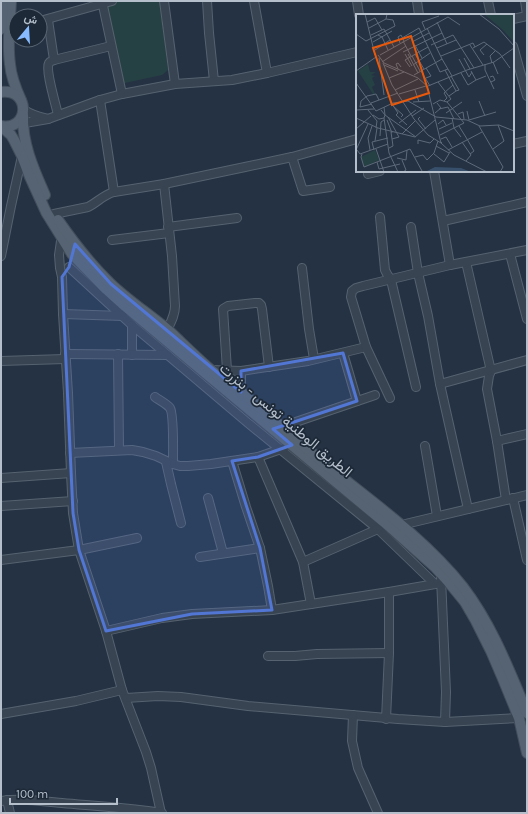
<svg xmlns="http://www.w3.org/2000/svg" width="528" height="814" viewBox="0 0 528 814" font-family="Karla,Vazirmatn,sans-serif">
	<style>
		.green { fill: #264144 }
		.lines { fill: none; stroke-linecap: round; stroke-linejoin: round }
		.minor-casing { stroke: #56626f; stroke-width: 10 }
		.major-casing { stroke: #424d5b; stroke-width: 12 }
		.minor { stroke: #384452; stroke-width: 8 }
		.major { stroke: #566372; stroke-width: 10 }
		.marked { fill: #5276d4; fill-opacity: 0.2; stroke: #5276d4; stroke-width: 3; stroke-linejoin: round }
		.labels { text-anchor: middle; stroke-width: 3.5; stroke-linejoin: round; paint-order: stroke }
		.street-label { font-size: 15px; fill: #b5bfcc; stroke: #1d2937 }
		.inset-road { fill: none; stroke: #5e6a7a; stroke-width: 1 }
		.view { fill: #e8590c; fill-opacity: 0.15; stroke: #e8590c; stroke-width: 2 }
		.inset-edge { fill: none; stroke: #b5bfcc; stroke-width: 2 }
	</style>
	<rect width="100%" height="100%" fill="#243243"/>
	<path class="green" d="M119 1H160L168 70 162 75 120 84 105 5Z"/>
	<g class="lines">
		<g class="minor-casing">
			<g id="minor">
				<path d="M102 1 122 94"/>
				<path d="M164 1 175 84"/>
				<path d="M207 1 209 33 214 81"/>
				<path d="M254 1 267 73"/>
				<path d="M357 1 359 15"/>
				<path d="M417 1 419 15"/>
				<path d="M488 1 491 15"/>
				<path d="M525 1 527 15"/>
				<path d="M513 19 527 16"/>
				<path d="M48 20 54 60C52 61 50 61 49 63 45 70 56 105 58 115"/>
				<path d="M40 21 112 1"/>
				<path d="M513 46 527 96"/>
				<path d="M54 60 111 46"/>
				<path d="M100 100 114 192"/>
				<path d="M48 119 100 100 122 94 175 84 232 80 267 73 357 52"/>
				<path d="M19 124 48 119C39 117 31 115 23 109"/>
				<path d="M513 144 527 141"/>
				<path d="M292 157 303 191 330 187"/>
				<path d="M434 171 450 265"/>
				<path d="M368 174 380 171"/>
				<path d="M164 184 172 256 175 306C175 315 171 322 167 330"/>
				<path d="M54 214 88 207C98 202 103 195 114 192L164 184 245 167 292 157 357 139"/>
				<path d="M380 217 385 270 387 274 391 280 416 387"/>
				<path d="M443 221 527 202"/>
				<path d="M168 227 237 218"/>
				<path d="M411 227 418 273 428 316 440 384 468 509"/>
				<path d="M62 234 59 255 60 268 62 277 63 314 68 393 71 473 73 513 79 550 106 631 122 690 146 752 151 768 161 813"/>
				<path d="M112 240 169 233"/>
				<path d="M510 254 527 319"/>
				<path d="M1 256 11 206 22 156"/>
				<path d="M466 262 491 371 489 376 487 389 497 441 506 500"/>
				<path d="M69 267 132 325 157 346 248 423 378 529 435 584"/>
				<path d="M302 268 309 329 314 359"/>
				<path d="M63 314 123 316"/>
				<path d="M132 325V355"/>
				<path d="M343 353 357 401"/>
				<path d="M65 354 167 355"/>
				<path d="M118 354 119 450"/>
				<path d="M1 361 65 359"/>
				<path d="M212 370 241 371V392"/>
				<path d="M227 370 223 309 228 306 255 303H259L261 305 262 309 269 367"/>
				<path d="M241 371 308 361 366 347"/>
				<path d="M440 384 527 360"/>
				<path d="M155 397C159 400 167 404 170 408 174 414 173 454 173 464"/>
				<path d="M390 398 366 347 351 297 352 291 356 288 363 286 450 265 527 250"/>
				<path d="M281 427 375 395"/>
				<path d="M497 441 527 434"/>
				<path d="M425 446 437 516"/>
				<path d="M70 453 132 450 143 452 156 456 173 464 180 466H188L211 464 258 457 284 448"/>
				<path d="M258 457 303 562 311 604"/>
				<path d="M232 461 246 507 260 548 268 586 272 610"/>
				<path d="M166 462 171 484 181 523"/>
				<path d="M1 478 71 473"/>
				<path d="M208 498 223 553"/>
				<path d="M513 498 527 560"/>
				<path d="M1 506 73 501"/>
				<path d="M397 526 527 495"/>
				<path d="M200 557 260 548"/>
				<path d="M1 560 79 550 137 538"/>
				<path d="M303 562 378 529"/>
				<path d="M441 578 446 692 445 722"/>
				<path d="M106 631 162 618 192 614 272 610 389 592 441 583"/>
				<path d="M268 656H295L317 654 389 653"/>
				<path d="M126 698 158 696 181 697 248 706 398 719 445 722 519 718"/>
				<path d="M1 714 76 701 122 690"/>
				<path d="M353 715 352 741 358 768 378 813"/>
				<path d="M386 719 389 653V592"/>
				<path d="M7 800 10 813"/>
				<path d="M1 801C21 798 42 801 62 803 96 806 129 808 162 813"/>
			</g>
		</g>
		<g class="major-casing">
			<g id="major">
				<path d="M11 1C10 22 7 43 10 64 11 76 16 89 21 100"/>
				<path d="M1 29 3 1"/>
				<path d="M1 92C31 88 30 131 1 126"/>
				<path d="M23 115C22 144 34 170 45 195"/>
				<path d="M1 126 11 135 14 140 22 156 30 177 46 212 72 254 105 288 125 306 390 527 435 567 447 580 465 602 476 621 491 651 503 679 519 718 527 753"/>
				<path d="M58 220C74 243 91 265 111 284 129 301 149 314 168 330 182 343 196 357 211 370 221 378 232 385 242 393 275 420 306 449 340 476 382 509 429 544 463 587 492 625 509 670 527 713"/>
			</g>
		</g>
		<use href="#minor" class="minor"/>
		<use href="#major" class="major"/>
	</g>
	<path class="marked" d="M75 244 111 284 241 392V371L343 353 357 401 273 429 292 445 258 457 232 461 260 548 272 610 192 614 106 631 79 550 73 513 62 277 69 267Z"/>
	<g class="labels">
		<g class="street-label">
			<text transform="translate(286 420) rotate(40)" y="5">الطريق الوطنية تونس - بنزرت</text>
		</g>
	</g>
	<g transform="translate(356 14)">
		<rect width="158" height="158" fill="#243243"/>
		<path d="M128 0H158V28L147 16ZM12 50 14 58H20L15 61 19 62 16 64 19 71 16 73 19 80H17L2 57ZM19 136 23 146 8 153 5 143Z" fill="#264144"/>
		<path d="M79 153 105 154 115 158H69Z" fill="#374f6b"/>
		<path class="inset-road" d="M9 0 19 41M123 0 143 15 158 32M11 8 19 4 26 16M81 8 91 30M13 14 30 5 31 0M69 15 66 8 83 2M0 20 10 27 39 12 37 6 30 5M15 21 28 15 38 33M22 21 26 23 32 36M46 24 63 14 84 58 92 55M47 27 55 42M17 28 36 17M56 28 73 19M44 29 42 23 45 21 48 27M59 31 66 44M75 31 97 21 118 54M114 31 127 51M81 34 100 26M117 34 128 28 144 40 154 54M19 36 34 26M47 38 86 19M49 40 56 52M52 40 62 59M59 40 68 55M22 41 28 49 62 64 71 72 85 129 86 128M24 41 92 3 104 11M128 41 124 36 131 30M56 42 64 57M85 42 117 29 119 33M23 44 28 81M108 44 114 55M86 45 96 62M103 45 113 63 116 58M26 48 50 32M137 48 142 60M27 49 36 71 58 105 72 121 85 129M136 49 134 42 139 37M129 50V56L138 75M28 51 42 57M57 51 74 39M54 53 49 46 72 33M42 55 40 50 42 49 45 53M89 56 100 77 93 82M0 57 20 43M65 57 74 72M115 57 120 66 130 62M105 59 112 71 120 66M58 61 86 45 71 14M95 62 103 76 100 77M134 63 137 62 139 66 135 68M33 64 48 58M70 64 75 62 70 54M0 69 20 97 37 89 52 87 80 103 111 106 124 112 143 111 158 117M72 72 111 56 138 48 158 34M39 76 62 65M59 76 63 88M43 80 70 72M88 87 91 84 88 79 97 71M123 87 129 102M57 88 74 87M15 89 42 79M16 90 4 93 5 87 11 82 20 80 23 86M36 90 42 99 40 101 51 111M77 90 84 86 91 88 95 85 82 68M37 92 47 101 45 103M28 93 29 101 60 123M83 95 92 93 98 105M0 96 18 95M12 96 21 107 20 114M111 97 113 106 140 98M79 99 85 94 81 89M90 99 106 88M102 100 107 98 108 105M17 101 23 105 28 104 29 101 25 96M56 102 68 94M32 103 43 123 36 125M64 103 62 105 70 115M0 104 22 114 59 123 79 106M28 104 33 139 42 158M96 104 98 114 105 123M31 106 36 119M43 109 60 96M82 110 87 106 90 111M103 112 111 125M123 112 147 153 144 158M0 115 15 102M83 115 96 109M46 120 59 107M84 121 108 109 91 88M24 122 25 108 28 106M85 125 90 123 96 133M111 125 118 137 114 140M19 127 21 114M106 128 115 141 110 147M85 129 98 141 131 158M62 130V126L74 129 78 125M80 132 93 139M33 134 37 132 35 118M20 135 28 158M137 135 148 127 142 111M0 136 12 110M1 136 4 140 32 130M14 136 12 124 16 112M18 136 16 128 32 124M92 136 126 118M6 140 5 143 8 153 54 135 66 157M78 140 88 148 94 138M59 143 67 141 71 146 78 139 82 127M41 144 50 146 51 136M46 146 50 156 47 158M21 148 23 155 44 150"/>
		<path class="view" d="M55 22 73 79 36 91 17 34Z"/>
		<rect width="158" height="158" class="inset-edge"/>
	</g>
	<rect width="528" height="814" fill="none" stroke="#b5bfcc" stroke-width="4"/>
	<g transform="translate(28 28) rotate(18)"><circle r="19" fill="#1d2937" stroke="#5a6573"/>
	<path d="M0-3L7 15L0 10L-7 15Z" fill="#87baff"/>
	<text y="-6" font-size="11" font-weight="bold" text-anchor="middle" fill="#b5bfcc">ش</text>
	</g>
	<path d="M10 798v6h107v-6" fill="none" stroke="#b5bfcc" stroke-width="2"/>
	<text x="16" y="798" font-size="12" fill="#b5bfcc" stroke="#1d2937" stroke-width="3" paint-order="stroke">100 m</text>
</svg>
